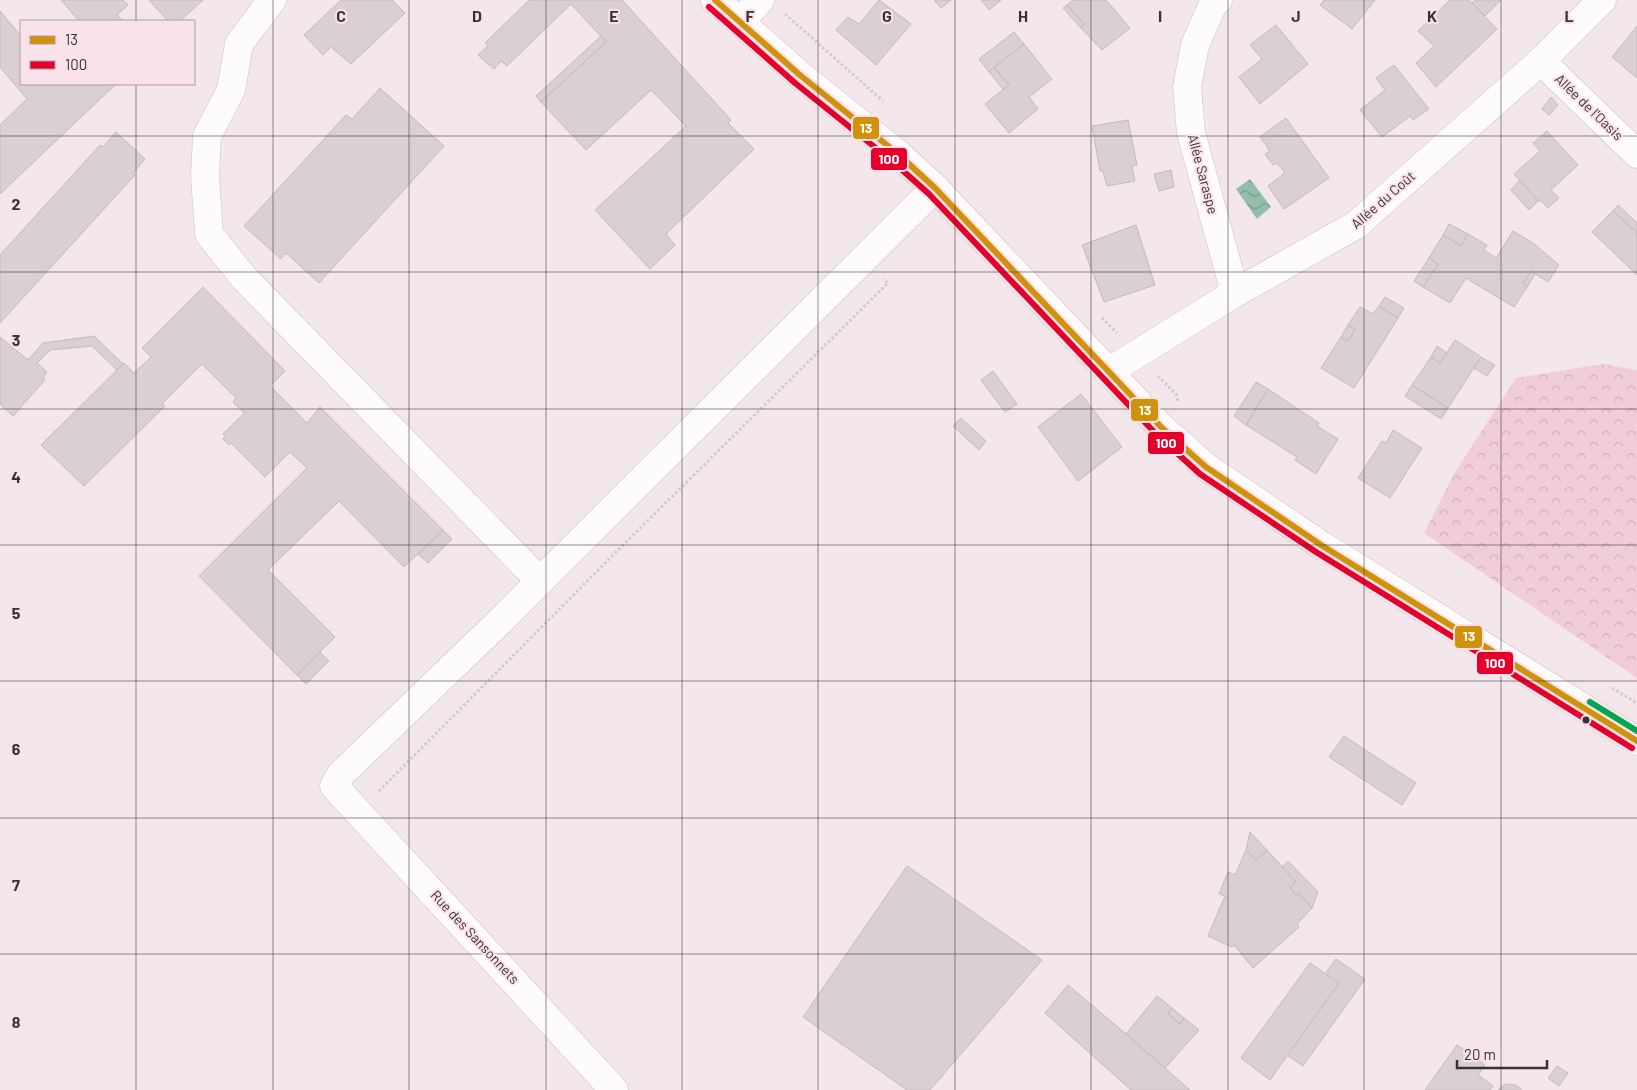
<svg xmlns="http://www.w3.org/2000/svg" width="1637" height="1090" viewBox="0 0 1637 1090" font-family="Barlow,sans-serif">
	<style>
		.forest { fill: url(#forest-crowns) }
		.water { fill: url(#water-waves) }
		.building { fill: #dad0d3; stroke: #c4babd }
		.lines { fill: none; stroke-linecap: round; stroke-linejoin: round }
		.street-casing { stroke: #cac0c3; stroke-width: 29 }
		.secondary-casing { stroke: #cac0c3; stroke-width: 29 }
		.path { stroke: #cfcbcd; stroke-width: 3; stroke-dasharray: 2.5 2.5; stroke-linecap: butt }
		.street { stroke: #fdfbfc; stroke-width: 28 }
		.secondary { stroke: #fdfbfc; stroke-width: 28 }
		.bus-1-casing { stroke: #f9e2ea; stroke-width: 10 }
		.bus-2-casing { stroke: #f9e2ea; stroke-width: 10 }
		.bus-3-casing { stroke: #f9e2ea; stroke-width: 10 }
		.bus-1 { stroke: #d0910b; stroke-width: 6 }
		.bus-2 { stroke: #e4002b; stroke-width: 6 }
		.bus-3 { stroke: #00a651; stroke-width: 6 }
		.grid { fill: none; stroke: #3a3135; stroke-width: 1; stroke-opacity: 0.55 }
		.bus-dot { fill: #3a3135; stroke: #f9e2ea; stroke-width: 2 }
		.labels { text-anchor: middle; stroke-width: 4; stroke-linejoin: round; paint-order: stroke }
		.street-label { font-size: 14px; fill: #3a3135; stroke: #f9e2ea }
		.grid-label { font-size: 16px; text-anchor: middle; font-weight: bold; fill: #3a3135; stroke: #f9e2ea; stroke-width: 4; stroke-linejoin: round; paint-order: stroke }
		.line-badge { stroke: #f9e2ea; stroke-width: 2 }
		.badge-label { font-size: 14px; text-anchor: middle; font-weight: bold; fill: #fff }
	</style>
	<defs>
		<pattern id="forest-crowns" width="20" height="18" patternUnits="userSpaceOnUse" patternTransform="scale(1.25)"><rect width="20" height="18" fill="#f1cdda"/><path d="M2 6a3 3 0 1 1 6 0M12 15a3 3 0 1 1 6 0" fill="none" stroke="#cfb0bc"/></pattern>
		<pattern id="water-waves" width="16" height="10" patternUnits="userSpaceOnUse" patternTransform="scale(1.25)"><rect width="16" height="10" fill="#93beac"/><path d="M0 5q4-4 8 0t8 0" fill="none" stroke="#799b8d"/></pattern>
	</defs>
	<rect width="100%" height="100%" fill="#f4e7eb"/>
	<path class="forest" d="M1602 364 1637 370V678L1424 533 1455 472 1516 378Z"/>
	<path class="water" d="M1250 179 1271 207 1257 219 1236 189Z"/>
	<g class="building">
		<path d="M61 0H123L128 5 117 15 123 21H79Z"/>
		<path d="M149 0H203L180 21H168Z"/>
		<path d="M341 0H392L405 13 351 64 331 47 323 55 304 35Z"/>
		<path d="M529 0H622L731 120 728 123 754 149 666 234 675 245 650 269 595 210 686 126 651 90 586 150 541 102 606 42 571 4 507 66 501 61 494 69 478 55 488 46 485 43Z"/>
		<path d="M879 0 911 24 876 65 836 30 848 17 859 24Z"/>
		<path d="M934 0H951L941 8Z"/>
		<path d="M981 0H1001L989 10Z"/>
		<path d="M1073 0H1106L1130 28 1102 50 1081 28 1084 24 1067 5Z"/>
		<path d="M1324 0H1375L1352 29 1320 5Z"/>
		<path d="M1450 0H1469L1497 29 1436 87 1416 63 1434 46 1418 31Z"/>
		<path d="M1475 0H1501L1485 16 1472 3Z"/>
		<path d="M1067 5 1084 24 1081 28 1063 8Z"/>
		<path d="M0 11 21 36V84H116L0 194V125L27 99 0 67Z"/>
		<path d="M1276 25 1308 64 1260 104 1239 77 1262 59 1250 45Z"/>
		<path d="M1637 26V78L1612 57Z"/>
		<path d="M1014 32 1024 44 989 72 979 59Z"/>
		<path d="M601 36 606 42 541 102 536 96Z"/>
		<path d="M1024 44 1052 79 1029 97 1038 109 1009 133 985 104 1009 85 994 67Z"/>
		<path d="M1394 65 1429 109 1413 120 1410 116 1382 137 1360 110 1385 90 1376 78Z"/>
		<path d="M994 67 1009 85 1003 89 989 72Z"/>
		<path d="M380 88 444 146 319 283 286 253 281 259 244 226 346 115 352 119Z"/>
		<path d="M1551 97 1558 105 1549 115 1542 109Z"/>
		<path d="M1286 118 1329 178 1284 209 1268 186 1285 173 1277 163 1273 165 1265 154 1270 151 1260 137Z"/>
		<path d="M1128 120 1137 165 1132 166 1135 181 1107 186 1103 171H1100L1092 126Z"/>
		<path d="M1547 131 1578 165 1551 190 1559 198 1548 208 1540 200 1538 201 1514 174 1540 151 1533 143Z"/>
		<path d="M116 132 145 159 133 173 135 175 0 323V255L100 145 103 147Z"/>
		<path d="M1171 170 1174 187 1159 191 1154 174Z"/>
		<path d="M1520 180 1538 201 1529 210 1511 190Z"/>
		<path d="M1618 205 1637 223V233L1613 211Z"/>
		<path d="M1613 211 1637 233V275L1592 232Z"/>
		<path d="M1449 224 1468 234 1461 246 1443 235Z"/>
		<path d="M1136 225 1155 285 1104 302 1082 245Z"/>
		<path d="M1513 231 1533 243 1559 265 1548 282 1531 271 1523 284 1527 287 1514 307 1466 278 1450 303 1423 287 1438 264 1429 258 1443 235 1461 246 1468 234 1487 245 1484 250 1496 258Z"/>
		<path d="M1429 258 1438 264 1423 287 1414 281Z"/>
		<path d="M1531 271 1535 274 1527 287 1523 284Z"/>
		<path d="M203 287 285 371 270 386 307 423 320 407 443 530 404 567 339 501 268 570 335 637 297 675 199 576 307 468 290 452 265 477 231 443 229 445 223 439 225 436 223 434 244 413 233 402 236 398 202 364 162 404 165 406 84 486 41 445 124 363 134 373 151 357 142 348Z"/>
		<path d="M1385 297 1404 308 1398 318 1379 306Z"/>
		<path d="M1379 306 1398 318 1354 388 1321 368 1341 337 1348 341 1355 329 1348 325 1360 307 1373 314Z"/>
		<path d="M1348 325 1355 329 1348 341 1341 337Z"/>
		<path d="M94 336 123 364 117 370 92 346 50 350 37 363 47 372 43 378 45 380 13 416 0 404V337L28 360 43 343Z"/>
		<path d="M1455 340 1481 357 1448 408 1412 385 1431 357 1440 363Z"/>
		<path d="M1437 346 1447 353 1440 363 1431 357Z"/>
		<path d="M1481 357 1495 365 1487 376 1474 368Z"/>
		<path d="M993 371 1017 404 1005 412 981 380Z"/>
		<path d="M1256 382 1268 389 1246 425 1234 416Z"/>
		<path d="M1412 385 1448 408 1441 419 1405 396Z"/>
		<path d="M1268 389 1319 423 1317 426 1338 439 1316 474 1295 460 1297 457 1246 425Z"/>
		<path d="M1081 394 1122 447 1078 481 1038 427Z"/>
		<path d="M961 418 986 441 979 450 953 426Z"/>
		<path d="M1393 430 1422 448 1390 498 1358 478 1382 441 1386 443Z"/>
		<path d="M443 530 452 539 428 563 418 554Z"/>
		<path d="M320 652 329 661 306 684 297 675Z"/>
		<path d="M1344 736 1416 783 1402 805 1329 757Z"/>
		<path d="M1250 832 1267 850 1256 860 1246 850Z"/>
		<path d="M1246 850 1256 860 1267 850 1296 882 1290 887 1296 895 1299 893 1312 908 1297 924 1299 927 1253 968 1234 945 1232 947 1208 936 1225 896 1219 894 1228 872 1235 875Z"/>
		<path d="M1288 861 1318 892 1312 908 1299 893 1296 895 1290 887 1296 882 1282 867Z"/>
		<path d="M907 866 1042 960 930 1090H907L803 1017Z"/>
		<path d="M1336 959 1365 979 1303 1066 1287 1055 1339 983 1325 974Z"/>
		<path d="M1310 963 1339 983 1270 1080 1241 1058Z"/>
		<path d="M1068 985 1126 1034 1190 1090H1131L1045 1013Z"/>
		<path d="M1157 996 1172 1008 1168 1014 1180 1024 1184 1018 1199 1030 1165 1068 1126 1034Z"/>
		<path d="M1172 1008 1184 1018 1180 1024 1168 1014Z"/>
		<path d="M1457 1045 1485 1065 1478 1075 1493 1086 1490 1090H1425Z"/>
		<path d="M1557 1066 1568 1073 1559 1086 1548 1078Z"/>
		<path d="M1505 1084 1516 1085 1522 1090H1498Z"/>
	</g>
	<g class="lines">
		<g class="street-casing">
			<g id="street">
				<path d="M272 0 239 44 231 90 207 136 205 176 209 234 244 278 540 581"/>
				<path d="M1218 0 1213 4 1195 45 1187 87 1191 133 1235 293"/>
				<path d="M740 22 760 0"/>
				<path d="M1541 61 1637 154"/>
				<path d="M1108 372 1235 293 1356 225 1541 61 1602 0"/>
				<path d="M614 1090 334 786 341 774 495 626 935 188"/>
			</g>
		</g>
		<g class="secondary-casing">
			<path id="secondary" d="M715 0 801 76 898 154 935 188 1162 428 1206 467 1321 545 1637 741"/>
		</g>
		<g class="path">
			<path d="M785 14 883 101"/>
			<path d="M1102 318 1117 333"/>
			<path d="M1158 376 1176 394 1178 401"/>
			<path d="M1612 688 1637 703"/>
			<path d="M379 791 610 558 888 283 883 279"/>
		</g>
		<use href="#street" class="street"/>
		<use href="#secondary" class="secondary"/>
		<g class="bus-1-casing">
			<path id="bus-1" d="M715 0 801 76 898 154 935 188 1162 428 1206 467 1321 545 1637 741"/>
		</g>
		<g class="bus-2-casing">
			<path id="bus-2" d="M709 7 795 83 892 161 929 194 1156 434 1200 474 1316 552 1632 748"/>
		</g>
		<g class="bus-3-casing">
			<path id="bus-3" d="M1590 702 1637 731"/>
		</g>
		<use href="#bus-1" class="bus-1"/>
		<use href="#bus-2" class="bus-2"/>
		<use href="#bus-3" class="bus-3"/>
	</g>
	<path class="grid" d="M136 0V21M273 0V1090M409 0V1090M546 0V1090M682 0V1090M818 0V1090M955 0V1090M1091 0V1090M1228 0V1090M1364 0V1090M1501 0V1090M136 84V1090M0 136H1637M0 272H1637M0 409H1637M0 545H1637M0 681H1637M0 818H1637M0 954H1637"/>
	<circle class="bus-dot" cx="1586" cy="720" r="4.5"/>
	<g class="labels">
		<g class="street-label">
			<text transform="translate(1589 107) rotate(44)" y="5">Allée de l'Oasis</text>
			<text transform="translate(1203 174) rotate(75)" y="5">Allée Saraspe</text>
			<text transform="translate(1383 200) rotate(-41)" y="5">Allée du Coût</text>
			<text transform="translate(475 937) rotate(47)" y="5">Rue des Sansonnets</text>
		</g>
	</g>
	<g class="grid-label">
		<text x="341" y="22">C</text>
		<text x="477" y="22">D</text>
		<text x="614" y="22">E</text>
		<text x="750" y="22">F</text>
		<text x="887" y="22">G</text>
		<text x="1023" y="22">H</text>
		<text x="1160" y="22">I</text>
		<text x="1296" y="22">J</text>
		<text x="1432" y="22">K</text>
		<text x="1569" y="22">L</text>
		<text x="16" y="210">2</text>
		<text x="16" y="346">3</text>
		<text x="16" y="483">4</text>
		<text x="16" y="619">5</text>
		<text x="16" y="755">6</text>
		<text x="16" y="891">7</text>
		<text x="16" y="1028">8</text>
	</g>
	<g class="line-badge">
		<rect x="852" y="116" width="28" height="24" rx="5" fill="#d0910b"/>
		<rect x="870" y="147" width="38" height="24" rx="5" fill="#e4002b"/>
		<rect x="1130" y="398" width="29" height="24" rx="5" fill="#d0910b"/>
		<rect x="1147" y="431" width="38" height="24" rx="5" fill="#e4002b"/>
		<rect x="1454" y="625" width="29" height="24" rx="5" fill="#d0910b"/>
		<rect x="1476" y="651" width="38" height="24" rx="5" fill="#e4002b"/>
	</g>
	<g class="badge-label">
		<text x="866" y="133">13</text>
		<text x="889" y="164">100</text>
		<text x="1145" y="415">13</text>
		<text x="1166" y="448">100</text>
		<text x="1469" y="641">13</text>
		<text x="1495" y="668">100</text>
	</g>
	<rect x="20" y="20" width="175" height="65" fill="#f9e2ea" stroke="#ad9ba2"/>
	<rect x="30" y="36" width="25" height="8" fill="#d0910b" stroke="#ad9ba2"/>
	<text x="65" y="45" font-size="15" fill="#3a3135">13</text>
	<rect x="30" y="61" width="25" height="8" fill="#e4002b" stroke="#ad9ba2"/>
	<text x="65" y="70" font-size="15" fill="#3a3135">100</text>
	<path d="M1457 1060v8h90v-8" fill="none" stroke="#3a3135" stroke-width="2.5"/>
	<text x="1464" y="1060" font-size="15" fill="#3a3135" stroke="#f9e2ea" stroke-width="4" paint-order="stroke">20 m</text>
</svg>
